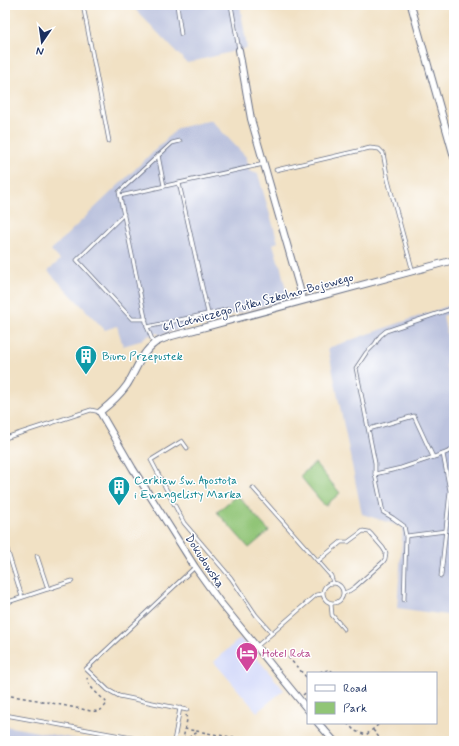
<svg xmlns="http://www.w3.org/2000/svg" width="459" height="746" viewBox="0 0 459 746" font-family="Mynerve,sans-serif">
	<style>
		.built { fill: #d3d9f9 }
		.industrial { fill: #bcc3de }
		.green { fill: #91c577; stroke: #567a6a }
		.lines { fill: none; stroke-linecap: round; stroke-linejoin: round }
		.service-casing { stroke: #666d82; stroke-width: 4.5 }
		.minor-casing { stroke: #666d82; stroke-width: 8 }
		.path { stroke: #666d82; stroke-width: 1.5; stroke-dasharray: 3 3; stroke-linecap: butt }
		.service { stroke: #fff; stroke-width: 3 }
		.minor { stroke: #fff; stroke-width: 6 }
		.labels { text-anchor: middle; stroke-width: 3; stroke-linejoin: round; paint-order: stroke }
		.street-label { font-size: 12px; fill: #1b2f5e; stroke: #fff }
		.culture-label { font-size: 12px; fill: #0d838f; stroke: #fff; text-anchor: start }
		.hotel-label { font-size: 12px; fill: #b23c85; stroke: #fff; text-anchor: start }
	</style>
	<rect width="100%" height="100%" fill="#fff"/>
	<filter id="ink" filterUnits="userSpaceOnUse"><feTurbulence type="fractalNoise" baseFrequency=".025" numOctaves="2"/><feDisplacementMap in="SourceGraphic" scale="8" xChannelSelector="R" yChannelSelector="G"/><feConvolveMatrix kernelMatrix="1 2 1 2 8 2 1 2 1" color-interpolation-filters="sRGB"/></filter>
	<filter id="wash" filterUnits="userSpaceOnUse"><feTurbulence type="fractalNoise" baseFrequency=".012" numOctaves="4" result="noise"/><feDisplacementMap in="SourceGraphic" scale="16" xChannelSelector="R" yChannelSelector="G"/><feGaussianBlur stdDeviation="0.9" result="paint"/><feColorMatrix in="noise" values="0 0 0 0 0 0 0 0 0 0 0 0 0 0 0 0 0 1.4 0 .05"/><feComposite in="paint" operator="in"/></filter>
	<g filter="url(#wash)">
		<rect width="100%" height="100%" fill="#f1e1c4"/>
		<path class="built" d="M240 638 284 690 257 712 214 662Z"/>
		<g class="industrial">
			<path d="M131 5H240L247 48 187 63Z"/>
			<path d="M211 120 246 157 249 171 258 174 278 242 273 244 279 264H280L288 299 160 335 157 333 145 337 140 341 123 346 117 326 105 330 48 271 60 260 51 250 178 128Z"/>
			<path d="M454 304V312L443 316 453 363 446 365 452 389H454V616L397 608 403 527 362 514 328 348Z"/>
			<path d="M5 726 82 740 87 741H5Z"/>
		</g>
		<g class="green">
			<path d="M315 463 340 493 325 506 300 476Z"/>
			<path d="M237 495 269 531 249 548 217 512Z"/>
		</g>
	</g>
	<g filter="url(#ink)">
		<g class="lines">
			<g class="service-casing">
				<g id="service">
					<path d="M83 5 109 141"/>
					<path d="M177 5 181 34"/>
					<path d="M231 5 239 50"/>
					<path d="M158 155 164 186"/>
					<path d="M276 170 370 148 379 149 383 153 388 180 413 272"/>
					<path d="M179 183 208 313"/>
					<path d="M120 196 264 164"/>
					<path d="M124 214 77 260 132 319H146"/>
					<path d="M147 327 230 309"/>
					<path d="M154 344 147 327 119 192 172 143 180 141"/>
					<path d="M369 429 414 416 433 457"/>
					<path d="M5 438 91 410 100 412"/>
					<path d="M187 448 182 441 151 460 184 523 231 578 256 615 272 633"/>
					<path d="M375 474 401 468 443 454"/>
					<path d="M253 488 331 576 333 583"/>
					<path d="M406 536 446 531"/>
					<path d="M5 543 22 597"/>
					<path d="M37 556 48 589"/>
					<path d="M318 561 341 542H348L363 531 369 532 371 534 383 548 386 553 385 559 383 562 355 587 349 591 344 593"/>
					<path d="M441 576 450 491 443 454 454 449"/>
					<circle cx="333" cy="593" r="10"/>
					<path d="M404 600 406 536 404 526 393 518 383 512 375 474V463L356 368 366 353 375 344 380 336 386 331 454 308"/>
					<path d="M5 603 72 581"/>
					<path d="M331 604 332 615 344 629"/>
					<path d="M256 647 316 595 322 594"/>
					<path d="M187 710 119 696 108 690 86 669 195 567"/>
					<path d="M5 715 149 741"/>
					<path d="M174 741 180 708"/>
				</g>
			</g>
			<g class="minor-casing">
				<g id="minor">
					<path d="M411 5 454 157"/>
					<path d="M239 50 251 119 303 300"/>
					<path d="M308 710 220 602 195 567 133 469 100 412C110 404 120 395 127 385 136 371 141 353 155 343 160 340 166 338 172 336L454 260"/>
					<path d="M318 723 334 741"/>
				</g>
			</g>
			<g class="path">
				<path d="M288 657 308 679"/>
				<path d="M320 673 322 671 331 670 333 673"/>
				<path d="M5 695 37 700 91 711C99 712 103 710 107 703 100 695 89 689 87 678"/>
				<path d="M303 695 308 691"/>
				<path d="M347 723 355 731 366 735 379 724 378 723"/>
				<path d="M185 729 187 720 186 715"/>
				<path d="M373 730 382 741"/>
				<path d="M184 741 183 740 185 729 252 741"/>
				<path d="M184 741 194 734 199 732"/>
			</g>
			<use href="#service" class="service"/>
			<use href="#minor" class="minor"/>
		</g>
	</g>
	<defs>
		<g id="building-pin" transform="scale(1.15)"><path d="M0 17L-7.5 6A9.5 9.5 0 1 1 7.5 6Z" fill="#0f9aa8" stroke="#fff"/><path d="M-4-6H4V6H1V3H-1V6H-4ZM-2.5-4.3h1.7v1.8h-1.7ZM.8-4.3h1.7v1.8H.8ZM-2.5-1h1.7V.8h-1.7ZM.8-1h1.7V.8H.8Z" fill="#fff"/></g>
		<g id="hotel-pin" transform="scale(1.15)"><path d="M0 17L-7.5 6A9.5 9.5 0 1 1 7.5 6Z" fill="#d1479c" stroke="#fff"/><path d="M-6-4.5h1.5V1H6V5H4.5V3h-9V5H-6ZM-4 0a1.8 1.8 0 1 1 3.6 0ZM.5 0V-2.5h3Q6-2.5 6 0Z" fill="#fff"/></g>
	</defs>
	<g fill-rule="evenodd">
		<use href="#building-pin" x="86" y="356"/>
		<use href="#building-pin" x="119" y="487"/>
		<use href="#hotel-pin" x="247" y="653"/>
	</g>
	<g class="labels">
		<g class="street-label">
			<text transform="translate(258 302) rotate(-15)" y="4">61 Lotniczego Pułku Szkolno-Bojowego</text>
			<text transform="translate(205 561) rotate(57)" y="4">Dokudowska</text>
		</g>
		<g class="culture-label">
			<text x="102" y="360">Biuro Przepustek</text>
			<text x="134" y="484">Cerkiew św. Apostoła<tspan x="134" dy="14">i Ewangelisty Marka</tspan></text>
		</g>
		<g class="hotel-label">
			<text x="262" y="657">Hotel Rota</text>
		</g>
	</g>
	<rect width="459" height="746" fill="none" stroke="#fff" stroke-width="20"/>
	<rect x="307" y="672" width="130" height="52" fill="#ffffff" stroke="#a4acbf"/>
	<rect x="315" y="685" width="20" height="6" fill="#ffffff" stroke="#a4acbf"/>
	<text x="343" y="692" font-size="12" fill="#1b2f5e">Road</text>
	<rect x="315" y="702" width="20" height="12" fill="#91c577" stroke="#a4acbf"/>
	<text x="343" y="712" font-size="12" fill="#1b2f5e">Park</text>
	<g transform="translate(42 42) rotate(193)" stroke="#ffffff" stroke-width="3" paint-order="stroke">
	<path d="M0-3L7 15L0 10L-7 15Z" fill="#1b2f5e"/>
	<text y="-6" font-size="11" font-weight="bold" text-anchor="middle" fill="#1b2f5e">N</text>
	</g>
</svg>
